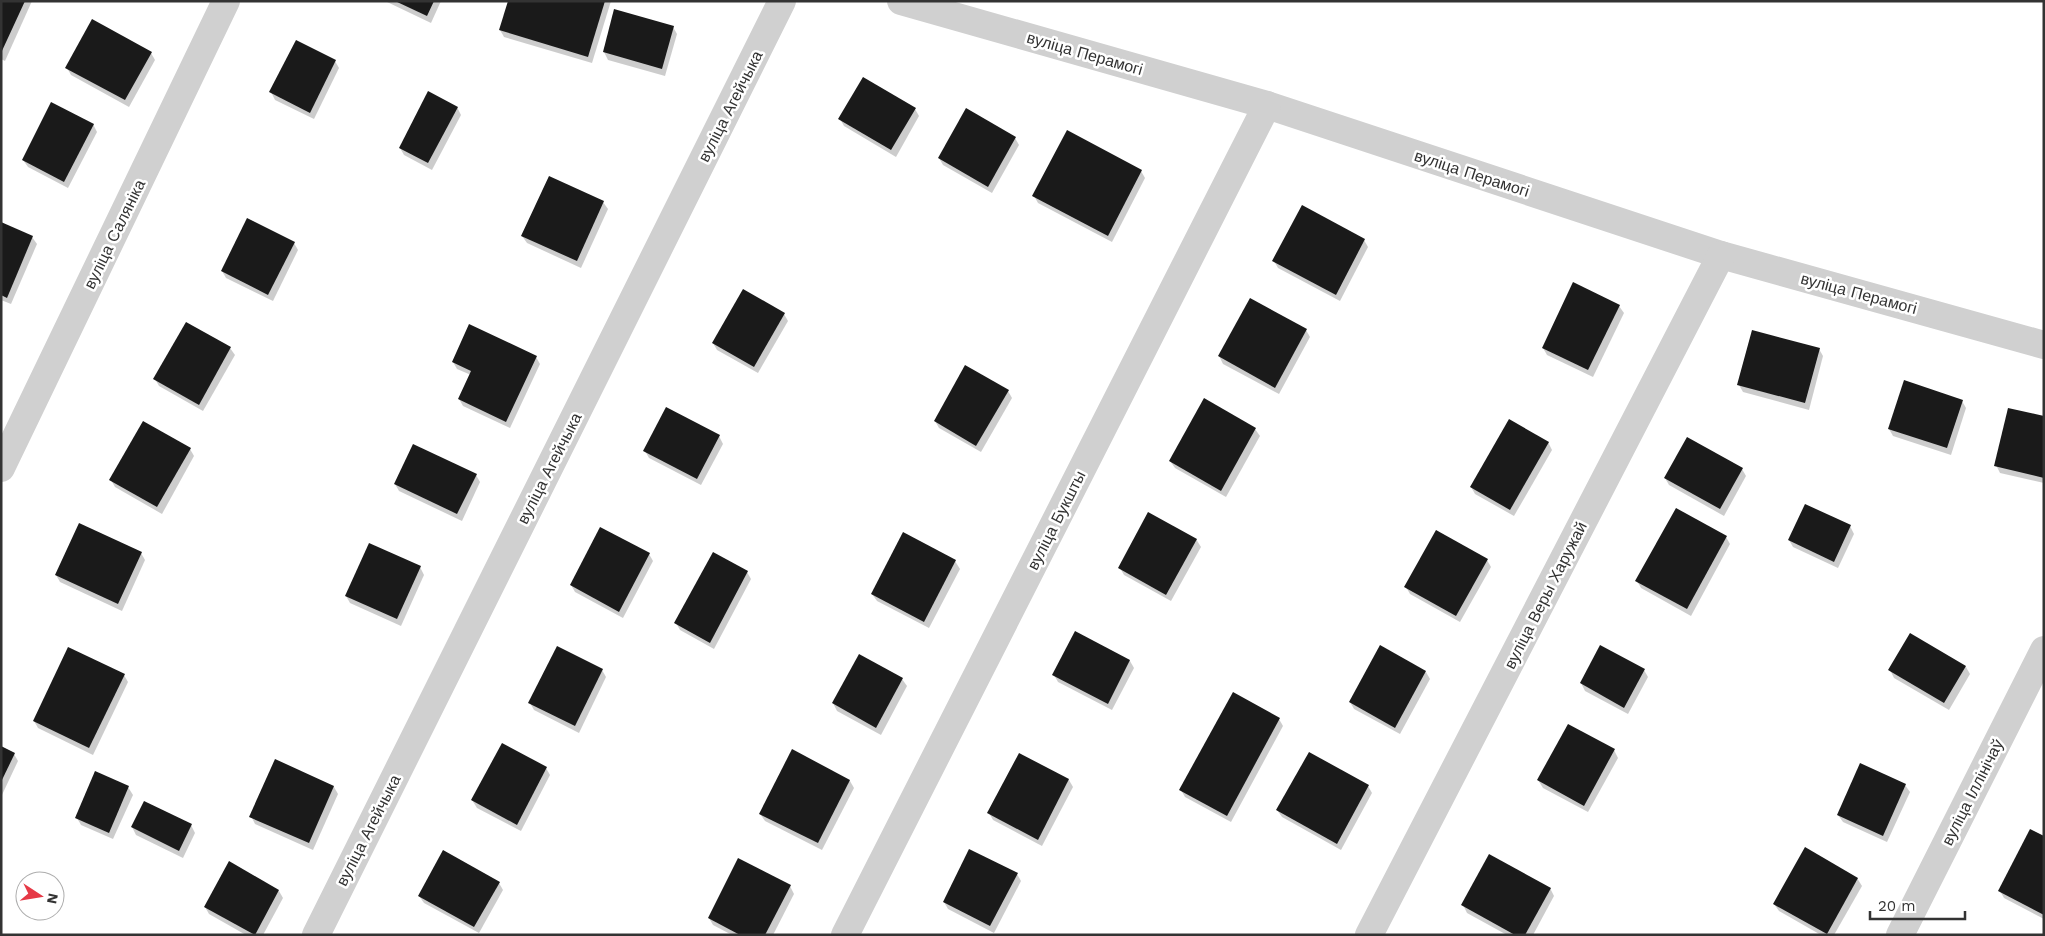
<svg xmlns="http://www.w3.org/2000/svg" width="2045" height="936" viewBox="0 0 2045 936" font-family="'Work Sans',sans-serif">
	<style>
		.shadow { fill: #0003 }
		.building { fill: #1a1a1a }
		.lines { fill: none; stroke-linecap: round; stroke-linejoin: round }
		.minor { stroke: #d0d0d0; stroke-width: 28 }
		.labels { text-anchor: middle; stroke-width: 5; stroke-linejoin: round; paint-order: stroke }
		.street-label { font-size: 16px; fill: #333; stroke: #fff }
	</style>
	<rect width="100%" height="100%" fill="#fff"/>
	<g class="shadow">
		<path d="M1 1H32L5 61 1 59Z"/>
		<path d="M385 1H441L431 23Z"/>
		<path d="M509 1H611L592 63 504 37 500 30Z"/>
		<path d="M615 11 673 27 677 34 665 76 608 60 604 52Z"/>
		<path d="M151 53 155 60 129 107 71 75 67 68Z"/>
		<path d="M335 61 339 68 314 119 275 100 271 92Z"/>
		<path d="M457 107 461 115 432 170 404 155 400 148Z"/>
		<path d="M915 109 919 116 896 157 844 126 840 119Z"/>
		<path d="M93 124 97 132 68 188 28 167 23 160Z"/>
		<path d="M1015 138 1019 145 992 193 943 165 939 158Z"/>
		<path d="M1141 171 1145 178 1112 242 1038 203 1034 196Z"/>
		<path d="M549 177 603 202 608 209 581 268 527 243 522 236Z"/>
		<path d="M1 223 32 237 37 244 11 304 1 300Z"/>
		<path d="M1364 240 1368 247 1340 301 1278 268 1274 261Z"/>
		<path d="M294 243 298 250 273 301 226 278 222 271Z"/>
		<path d="M1619 306 1624 313 1593 377 1547 355 1543 348Z"/>
		<path d="M784 314 788 321 758 373 717 350 713 343Z"/>
		<path d="M186 323 230 348 235 355 203 411 159 386 155 379Z"/>
		<path d="M1306 330 1310 337 1279 394 1223 364 1219 356Z"/>
		<path d="M1819 349 1823 356 1809 410 1743 392 1739 385Z"/>
		<path d="M536 357 540 364 510 428 463 406 459 399 471 375 457 369 453 362Z"/>
		<path d="M1008 391 1012 398 981 452 939 428 935 421Z"/>
		<path d="M1962 401 1966 408 1951 455 1893 436 1889 429Z"/>
		<path d="M2044 418V483L2000 473 1996 465Z"/>
		<path d="M1255 429 1260 436 1226 497 1175 468 1170 461Z"/>
		<path d="M719 436 723 444 701 485 649 458 645 451Z"/>
		<path d="M1548 442 1552 450 1514 516 1475 494 1471 487Z"/>
		<path d="M190 449 194 456 162 514 115 487 111 480Z"/>
		<path d="M1742 469 1746 476 1724 516 1669 485 1665 478Z"/>
		<path d="M476 475 480 482 462 521 399 491 395 484Z"/>
		<path d="M1850 526 1854 534 1838 568 1793 547 1789 540Z"/>
		<path d="M904 534 955 561 960 569 929 628 877 601 872 594Z"/>
		<path d="M1726 537 1730 544 1691 616 1641 588 1637 581Z"/>
		<path d="M1196 539 1201 547 1171 601 1124 575 1120 568Z"/>
		<path d="M141 553 145 560 122 611 60 582 56 575Z"/>
		<path d="M649 554 653 561 623 618 575 592 571 585Z"/>
		<path d="M1487 560 1491 567 1460 622 1410 594 1406 587Z"/>
		<path d="M420 567 424 575 401 626 350 603 346 596Z"/>
		<path d="M747 572 751 579 714 649 680 630 676 623Z"/>
		<path d="M1075 633 1130 661 1134 668 1112 710 1058 682 1054 675Z"/>
		<path d="M1966 667 1970 674 1949 710 1894 678 1890 670Z"/>
		<path d="M602 670 606 677 579 733 534 710 530 703Z"/>
		<path d="M1644 670 1648 677 1628 714 1585 691 1581 683Z"/>
		<path d="M1426 672 1430 679 1400 734 1354 709 1350 702Z"/>
		<path d="M124 675 128 682 93 755 38 728 34 721Z"/>
		<path d="M902 679 907 686 881 735 837 711 833 703Z"/>
		<path d="M1279 719 1283 726 1231 822 1185 797 1181 790Z"/>
		<path d="M1 747 14 754 18 761 1 797Z"/>
		<path d="M1614 750 1618 758 1588 812 1543 788 1538 780Z"/>
		<path d="M1020 755 1069 780 1073 787 1042 846 993 820 989 813Z"/>
		<path d="M275 761 334 787 338 794 313 850 255 824 251 816Z"/>
		<path d="M546 768 550 775 521 831 477 808 472 800Z"/>
		<path d="M96 773 128 787 133 795 113 839 81 825 77 818Z"/>
		<path d="M850 781 854 788 822 850 765 821 760 814Z"/>
		<path d="M1905 785 1910 792 1887 842 1843 822 1838 815Z"/>
		<path d="M1368 786 1372 793 1341 850 1282 817 1277 810Z"/>
		<path d="M191 825 195 833 183 858 136 835 132 827Z"/>
		<path d="M2044 838V919L2004 898 2000 891Z"/>
		<path d="M1017 874 1021 881 994 933 948 909 944 902Z"/>
		<path d="M1857 878 1862 886 1834 935H1821L1779 911 1774 904Z"/>
		<path d="M499 883 503 890 479 933 424 903 419 896Z"/>
		<path d="M790 886 794 894 773 935H732L713 925 709 918Z"/>
		<path d="M1550 888 1554 896 1533 935H1507L1467 913 1463 905Z"/>
		<path d="M279 891 283 898 263 935H246L209 914 205 907Z"/>
	</g>
	<g class="building">
		<path d="M1 1H25L1 53Z"/>
		<path d="M395 1H434L427 16Z"/>
		<path d="M508 1H605L588 57 499 30Z"/>
		<path d="M614 9 674 26 662 69 603 52Z"/>
		<path d="M92 19 152 52 125 100 65 68Z"/>
		<path d="M296 40 336 60 310 113 269 92Z"/>
		<path d="M863 77 916 108 891 150 838 119Z"/>
		<path d="M428 91 458 107 428 163 399 148Z"/>
		<path d="M51 102 94 124 64 182 22 160Z"/>
		<path d="M966 108 1016 137 988 187 938 158Z"/>
		<path d="M1067 130 1142 170 1108 236 1032 196Z"/>
		<path d="M549 176 604 201 577 261 521 236Z"/>
		<path d="M1302 205 1365 239 1336 295 1272 261Z"/>
		<path d="M247 218 295 242 268 295 221 271Z"/>
		<path d="M1 222 33 236 7 298 1 295Z"/>
		<path d="M1573 282 1620 305 1588 370 1542 348Z"/>
		<path d="M743 289 785 313 754 367 712 343Z"/>
		<path d="M1250 298 1307 329 1275 388 1218 356Z"/>
		<path d="M186 322 231 347 199 405 153 379Z"/>
		<path d="M469 324 537 356 506 422 458 399 471 371 452 362Z"/>
		<path d="M1752 330 1820 348 1805 403 1737 385Z"/>
		<path d="M965 365 1009 390 976 446 934 421Z"/>
		<path d="M1904 380 1963 400 1947 448 1888 429Z"/>
		<path d="M1204 398 1256 428 1221 491 1169 461Z"/>
		<path d="M666 407 720 435 697 479 643 451Z"/>
		<path d="M2008 408 2044 416V478L1994 466Z"/>
		<path d="M1509 419 1549 442 1510 510 1470 487Z"/>
		<path d="M143 421 191 448 157 507 109 480Z"/>
		<path d="M1687 437 1743 468 1720 509 1664 478Z"/>
		<path d="M413 444 477 474 457 514 394 484Z"/>
		<path d="M1805 504 1851 525 1834 562 1788 540Z"/>
		<path d="M1676 508 1727 536 1687 609 1635 581Z"/>
		<path d="M1148 512 1197 539 1166 595 1118 568Z"/>
		<path d="M79 523 142 552 118 604 55 575Z"/>
		<path d="M600 527 650 553 619 612 570 585Z"/>
		<path d="M1436 530 1488 559 1456 616 1404 587Z"/>
		<path d="M903 532 956 560 924 622 871 594Z"/>
		<path d="M369 543 421 566 397 619 345 596Z"/>
		<path d="M713 552 748 571 710 643 674 623Z"/>
		<path d="M1075 631 1130 660 1108 704 1052 675Z"/>
		<path d="M1910 633 1966 666 1944 703 1888 670Z"/>
		<path d="M1380 645 1426 671 1395 728 1349 702Z"/>
		<path d="M1600 645 1645 669 1624 708 1580 683Z"/>
		<path d="M557 646 603 669 575 726 528 703Z"/>
		<path d="M68 647 125 674 89 748 33 721Z"/>
		<path d="M859 654 903 678 876 728 832 703Z"/>
		<path d="M1233 692 1280 718 1227 816 1179 790Z"/>
		<path d="M1568 724 1615 749 1584 806 1537 780Z"/>
		<path d="M502 743 547 767 517 825 471 800Z"/>
		<path d="M1 746 15 753 1 782Z"/>
		<path d="M792 749 850 780 818 843 759 814Z"/>
		<path d="M1309 752 1369 785 1337 844 1276 810Z"/>
		<path d="M1019 753 1069 779 1038 840 987 813Z"/>
		<path d="M275 759 334 786 309 843 249 817Z"/>
		<path d="M1860 763 1906 784 1883 836 1837 815Z"/>
		<path d="M95 771 129 786 109 833 75 818Z"/>
		<path d="M144 801 192 824 179 851 131 827Z"/>
		<path d="M2030 829 2044 836V915L1998 891Z"/>
		<path d="M1805 847 1858 878 1827 934 1773 904Z"/>
		<path d="M969 849 1018 873 990 926 943 902Z"/>
		<path d="M443 850 500 882 474 927 418 896Z"/>
		<path d="M1489 854 1551 888 1525 935H1515L1461 905Z"/>
		<path d="M738 858 791 885 765 935H740L708 918Z"/>
		<path d="M229 861 279 890 255 935 204 907Z"/>
	</g>
	<g class="lines">
		<g class="minor">
			<path d="M901 1 1267 105 1721 255 2044 345"/>
			<path d="M1 468 226 1"/>
			<path d="M316 935 782 1"/>
			<path d="M845 935 1267 105"/>
			<path d="M1369 935 1721 255"/>
			<path d="M1900 935 2044 650"/>
		</g>
	</g>
	<g class="labels">
		<g class="street-label">
			<text transform="translate(1085 53) rotate(16)" y="6">вуліца Перамогі</text>
			<text transform="translate(730 106) rotate(-63)" y="6">вуліца Агейчыка</text>
			<text transform="translate(1472 173) rotate(18)" y="6">вуліца Перамогі</text>
			<text transform="translate(114 234) rotate(-64)" y="6">вуліца Саляніка</text>
			<text transform="translate(1859 293) rotate(15)" y="6">вуліца Перамогі</text>
			<text transform="translate(549 468) rotate(-63)" y="6">вуліца Агейчыка</text>
			<text transform="translate(1056 520) rotate(-63)" y="6">вуліца Букшты</text>
			<text transform="translate(1545 595) rotate(-63)" y="6">вуліца Веры Харужай</text>
			<text transform="translate(1972 792) rotate(-63)" y="6">вуліца Іллінічаў</text>
			<text transform="translate(368 830) rotate(-63)" y="6">вуліца Агейчыка</text>
		</g>
	</g>
	<rect width="2045" height="936" fill="none" stroke="#333333" stroke-width="5"/>
	<g transform="translate(40 896) rotate(102)"><circle r="24" fill="#ffffff" stroke="#adadad"/>
	<path d="M0-4L9 19L0 12L-9 19Z" fill="#e63946"/>
	<text y="-8" font-size="14" font-weight="bold" text-anchor="middle" fill="#333333">N</text>
	</g>
	<path d="M1870 911v8h95v-8" fill="none" stroke="#333333" stroke-width="2.5"/>
	<text x="1878" y="911" font-size="15" fill="#333333" stroke="#ffffff" stroke-width="4" paint-order="stroke">20 m</text>
</svg>
